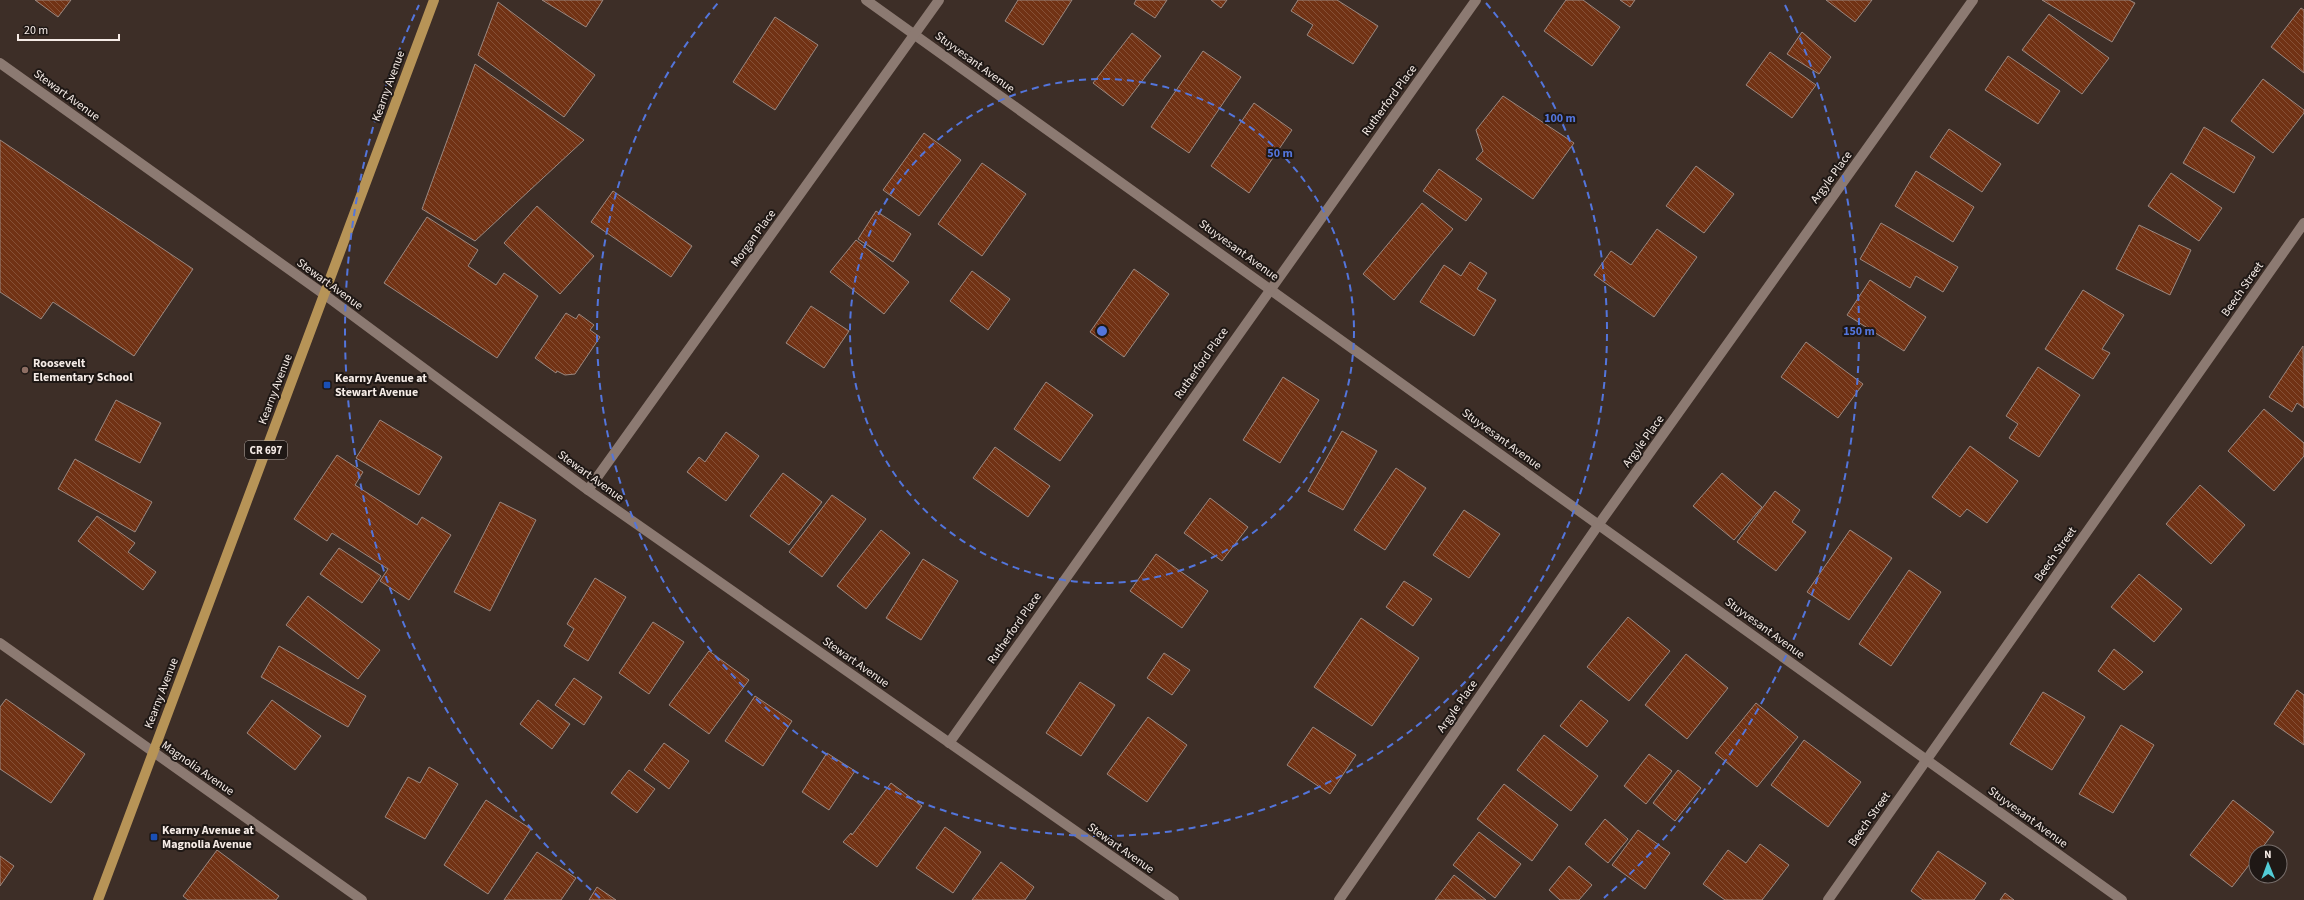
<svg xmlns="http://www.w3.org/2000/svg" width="2304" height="900" viewBox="0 0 2304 900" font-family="'Source Sans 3',sans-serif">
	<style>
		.building { fill: url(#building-back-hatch); stroke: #9b8880 }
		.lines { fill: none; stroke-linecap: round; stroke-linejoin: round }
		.street { stroke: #8c7a72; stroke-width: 10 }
		.primary { stroke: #b79457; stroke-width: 10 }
		.ring { fill: none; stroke: #5375dc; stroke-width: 2; stroke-dasharray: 7 5 }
		.education-dot { fill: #8d6e63; stroke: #1f1815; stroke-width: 1.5 }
		.transit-dot { fill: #1a4fb4; stroke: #1f1815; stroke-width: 1.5 }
		.labels { text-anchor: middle; stroke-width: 4; stroke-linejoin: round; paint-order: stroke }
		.shield { fill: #1f1815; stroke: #b5aca7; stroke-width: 1 }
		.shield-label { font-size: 11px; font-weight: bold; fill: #f5ebe6 }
		.street-label { font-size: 12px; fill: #f5ebe6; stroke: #1f1815 }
		.poi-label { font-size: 12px; font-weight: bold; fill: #f5ebe6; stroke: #1f1815; text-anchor: start }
		.centre { fill: #5375dc; stroke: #1f1815; stroke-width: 2 }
		.ring-label { font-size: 12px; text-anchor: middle; font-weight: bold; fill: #5375dc; stroke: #1f1815; stroke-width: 4; stroke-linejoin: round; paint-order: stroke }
	</style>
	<defs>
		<pattern id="building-back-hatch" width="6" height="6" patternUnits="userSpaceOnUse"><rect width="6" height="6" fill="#713214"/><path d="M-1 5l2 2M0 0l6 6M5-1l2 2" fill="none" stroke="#865036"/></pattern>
	</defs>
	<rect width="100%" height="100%" fill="#3d2e27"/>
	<g class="building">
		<path d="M35 0H71L58 17Z"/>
		<path d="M542 0H603L586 27Z"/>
		<path d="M1018 0H1072L1043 45 1005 21Z"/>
		<path d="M1136 0H1167L1155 18 1134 4Z"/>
		<path d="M1211 0H1227L1221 8Z"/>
		<path d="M1298 0H1337L1378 26 1353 64 1307 35 1313 25 1291 11Z"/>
		<path d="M1566 0H1583L1620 27 1592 66 1544 31Z"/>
		<path d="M1620 0H1635L1630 7Z"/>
		<path d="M1826 0H1872L1855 22Z"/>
		<path d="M2042 0H2129L2135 3 2112 42Z"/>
		<path d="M498 2 595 75 564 117 478 55Z"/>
		<path d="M2301 8 2304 10V73L2271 47Z"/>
		<path d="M2049 14 2109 58 2082 94 2022 50Z"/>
		<path d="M775 17 818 45 775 110 733 82Z"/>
		<path d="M1802 32 1831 57 1819 74 1787 54Z"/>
		<path d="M1132 33 1161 56 1123 106 1093 83Z"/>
		<path d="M1203 51 1241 77 1189 153 1151 127Z"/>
		<path d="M1770 52 1816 85 1792 118 1746 85Z"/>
		<path d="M2008 56 2060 91 2038 124 1985 90Z"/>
		<path d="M475 64 584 140 475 241 422 209Z"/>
		<path d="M2263 79 2304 110V113L2273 153 2231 121Z"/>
		<path d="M1503 96 1574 143 1533 199 1476 159 1483 151 1476 130Z"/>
		<path d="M1254 103 1292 130 1249 193 1211 166Z"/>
		<path d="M2204 127 2255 157 2234 193 2183 163Z"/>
		<path d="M1949 129 2001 164 1982 192 1930 157Z"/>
		<path d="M924 133 961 160 919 216 883 190Z"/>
		<path d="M0 140 193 269 134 356 53 302 41 319 0 292Z"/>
		<path d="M982 163 1026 194 982 256 938 224Z"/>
		<path d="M1696 166 1734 194 1704 233 1666 206Z"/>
		<path d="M1439 169 1482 199 1466 221 1423 191Z"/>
		<path d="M1916 171 1974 207 1953 242 1895 206Z"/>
		<path d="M2171 173 2222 208 2199 241 2148 206Z"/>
		<path d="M613 191 692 246 671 277 591 222Z"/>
		<path d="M1422 203 1453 229 1394 300 1363 274Z"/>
		<path d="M537 206 594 256 560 294 504 243Z"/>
		<path d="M876 211 911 234 893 262 858 239Z"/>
		<path d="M427 217 478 250 468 266 496 285 504 273 538 296 497 358 384 283Z"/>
		<path d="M1881 223 1958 267 1943 292 1916 276 1910 288 1860 259Z"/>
		<path d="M2139 225 2191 250 2170 295 2116 269Z"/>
		<path d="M1657 229 1697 257 1654 317 1594 275 1611 251 1631 265Z"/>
		<path d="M856 240 909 282 884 314 830 272Z"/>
		<path d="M1470 262 1487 273 1477 289 1496 300 1474 336 1420 302 1444 265 1461 276Z"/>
		<path d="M1134 269 1169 294 1124 357 1090 332Z"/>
		<path d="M972 271 1010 299 988 330 950 301Z"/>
		<path d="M1870 280 1926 317 1904 351 1847 315Z"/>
		<path d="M2083 290 2124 315 2102 349 2110 353 2093 379 2045 349Z"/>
		<path d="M811 306 849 331 824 368 786 343Z"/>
		<path d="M566 313 576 319 579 314 594 325 590 330 600 337 575 374 565 375 557 371 556 373 535 358Z"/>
		<path d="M1806 342 1863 384 1838 418 1781 377Z"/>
		<path d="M2303 346 2304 408 2297 403 2292 412 2269 397Z"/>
		<path d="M2038 367 2080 395 2039 457 2009 438 2018 424 2006 416Z"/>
		<path d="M1283 377 1319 400 1280 463 1243 440Z"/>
		<path d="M1046 382 1093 415 1060 461 1014 429Z"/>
		<path d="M116 400 161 423 140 463 95 440Z"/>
		<path d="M2264 409 2304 443V456L2274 491 2228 451Z"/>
		<path d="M380 420 442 457 419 495 356 458Z"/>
		<path d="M1342 431 1377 451 1343 510 1308 491Z"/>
		<path d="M726 432 759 456 726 501 687 472 699 457 705 462Z"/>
		<path d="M1970 446 2018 481 1987 523 1967 509 1960 517 1932 497Z"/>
		<path d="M995 447 1050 486 1028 517 973 478Z"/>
		<path d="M337 455 363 472 355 485 417 525 422 517 451 535 409 600 380 581 388 569 332 533 327 541 294 519Z"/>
		<path d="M75 459 152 502 135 532 58 489Z"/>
		<path d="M1396 468 1426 488 1385 550 1354 530Z"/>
		<path d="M783 473 822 502 789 545 750 516Z"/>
		<path d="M1722 473 1762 507 1734 540 1693 506Z"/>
		<path d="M2200 485 2245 525 2211 564 2166 524Z"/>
		<path d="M1775 491 1800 510 1792 522 1806 532 1776 571 1737 542Z"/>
		<path d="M832 495 866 519 822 577 789 552Z"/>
		<path d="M1210 498 1248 527 1222 561 1184 533Z"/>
		<path d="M500 502 536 520 490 611 454 592Z"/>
		<path d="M1464 510 1500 534 1469 578 1433 555Z"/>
		<path d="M97 516 135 543 128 552 156 572 143 590 78 541Z"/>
		<path d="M881 530 910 553 866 609 837 586Z"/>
		<path d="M1850 530 1892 558 1849 620 1807 592Z"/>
		<path d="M339 548 381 576 362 603 320 574Z"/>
		<path d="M1156 554 1208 591 1182 628 1130 591Z"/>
		<path d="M923 559 958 581 921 640 886 618Z"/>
		<path d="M1909 570 1941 592 1891 666 1859 644Z"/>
		<path d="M2139 574 2182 609 2154 642 2111 607Z"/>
		<path d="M595 578 626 597 588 661 564 646 574 629 567 624Z"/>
		<path d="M1404 581 1432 599 1413 626 1386 607Z"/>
		<path d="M308 596 380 650 358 679 286 625Z"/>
		<path d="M1628 617 1670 651 1629 701 1587 667Z"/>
		<path d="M1361 618 1419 658 1372 726 1314 687Z"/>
		<path d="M653 622 684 642 649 694 619 673Z"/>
		<path d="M279 646 366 696 348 727 261 677Z"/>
		<path d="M2114 649 2143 672 2124 690 2098 671Z"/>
		<path d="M709 651 749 680 709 734 669 705Z"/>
		<path d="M1164 653 1190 670 1172 695 1147 678Z"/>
		<path d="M1686 654 1728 688 1687 739 1645 705Z"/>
		<path d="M574 678 602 697 584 725 555 705Z"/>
		<path d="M1080 682 1115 705 1081 756 1046 733Z"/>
		<path d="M2297 690 2304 695V745L2274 724Z"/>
		<path d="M2043 692 2085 717 2052 770 2010 744Z"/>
		<path d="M755 696 792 721 763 766 725 741Z"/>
		<path d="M6 699 85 754 51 803 0 769V707Z"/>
		<path d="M272 700 321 736 295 770 247 733Z"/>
		<path d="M538 700 570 724 552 749 520 724Z"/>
		<path d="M1581 700 1608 721 1587 747 1560 726Z"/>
		<path d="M1756 703 1798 737 1757 787 1715 753Z"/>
		<path d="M1148 717 1187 745 1147 802 1107 774Z"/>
		<path d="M2121 725 2154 745 2113 813 2079 794Z"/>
		<path d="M1313 727 1356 755 1330 794 1287 765Z"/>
		<path d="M1544 735 1598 776 1571 811 1517 770Z"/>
		<path d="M1804 740 1861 782 1828 827 1771 785Z"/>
		<path d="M664 743 689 761 669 789 644 770Z"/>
		<path d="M827 753 855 771 829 810 802 792Z"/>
		<path d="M1649 754 1672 771 1646 804 1624 786Z"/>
		<path d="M429 767 458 784 425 839 385 817 408 777 420 783Z"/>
		<path d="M629 770 655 789 637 813 611 793Z"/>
		<path d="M1678 770 1701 788 1675 821 1653 803Z"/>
		<path d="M891 783 922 806 877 867 843 842 851 833 852 835Z"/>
		<path d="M1504 784 1558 825 1532 861 1477 819Z"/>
		<path d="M486 800 531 829 488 894 444 865Z"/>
		<path d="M2233 800 2274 832 2259 852H2256V856L2232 887 2190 855Z"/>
		<path d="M1605 819 1628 839 1608 863 1585 844Z"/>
		<path d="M945 827 981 852 953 893 916 868Z"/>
		<path d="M1638 830 1670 853 1645 889 1612 865Z"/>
		<path d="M1479 832 1521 864 1495 898 1453 865Z"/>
		<path d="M1760 844 1789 865 1762 900H1725L1703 884 1728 850 1746 863Z"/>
		<path d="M217 850 279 896 276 900H188L183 896Z"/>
		<path d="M1938 851 1986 883 1974 900H1923L1911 891Z"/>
		<path d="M537 852 576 878 561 900H504Z"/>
		<path d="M0 856 14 866 0 886Z"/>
		<path d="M1001 862 1034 887 1025 900H972Z"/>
		<path d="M1569 866 1592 885 1579 900H1560L1549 890Z"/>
		<path d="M1454 875 1486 900H1435Z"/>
		<path d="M597 887 616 900H589Z"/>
		<path d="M2005 893 2014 900H2000Z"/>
	</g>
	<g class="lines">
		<g class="street">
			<path d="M866 0 2122 900"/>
			<path d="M0 63 325 295 588 490 1174 900"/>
			<path d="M588 490 939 0"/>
			<path d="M0 643 362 900"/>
			<path d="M949 743 1476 0"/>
			<path d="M1339 900 1599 524 1973 0"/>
			<path d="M1828 900 2304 223"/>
		</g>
		<path class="primary" d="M98 900 434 0"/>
	</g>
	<g class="ring">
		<circle cx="1102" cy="331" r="252"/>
		<path d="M1486 3A505 505 0 1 1 718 3"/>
		<path d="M600 898A757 757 0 0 1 419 5M1785 5A757 757 0 0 1 1604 898"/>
	</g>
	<circle class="education-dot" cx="25" cy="370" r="4"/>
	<g class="transit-dot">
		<rect x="323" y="381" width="8" height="8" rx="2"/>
		<rect x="150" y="833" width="8" height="8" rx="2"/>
	</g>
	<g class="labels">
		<rect class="shield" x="245" y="441" width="42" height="18" rx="3"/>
		<g class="shield-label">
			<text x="266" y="454">CR 697</text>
		</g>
		<g class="street-label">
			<text transform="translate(975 62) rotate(36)" y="4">Stuyvesant Avenue</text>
			<text transform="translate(388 86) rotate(-70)" y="4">Kearny Avenue</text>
			<text transform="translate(67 95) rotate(36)" y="4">Stewart Avenue</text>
			<text transform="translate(1389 100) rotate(-54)" y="4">Rutherford Place</text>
			<text transform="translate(1831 177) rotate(-54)" y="4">Argyle Place</text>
			<text transform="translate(753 238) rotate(-54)" y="4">Morgan Place</text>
			<text transform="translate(1239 250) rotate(36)" y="4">Stuyvesant Avenue</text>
			<text transform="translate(330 284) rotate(36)" y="4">Stewart Avenue</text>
			<text transform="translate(2242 289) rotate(-55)" y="4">Beech Street</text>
			<text transform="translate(1201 363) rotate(-55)" y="4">Rutherford Place</text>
			<text transform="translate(275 389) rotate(-69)" y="4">Kearny Avenue</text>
			<text transform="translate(1502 439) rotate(36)" y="4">Stuyvesant Avenue</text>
			<text transform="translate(1643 441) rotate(-54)" y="4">Argyle Place</text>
			<text transform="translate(591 476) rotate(36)" y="4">Stewart Avenue</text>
			<text transform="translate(2055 554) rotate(-55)" y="4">Beech Street</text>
			<text transform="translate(1014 628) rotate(-55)" y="4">Rutherford Place</text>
			<text transform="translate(1765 628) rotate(36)" y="4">Stuyvesant Avenue</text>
			<text transform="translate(856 662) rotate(35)" y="4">Stewart Avenue</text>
			<text transform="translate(161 693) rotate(-69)" y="4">Kearny Avenue</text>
			<text transform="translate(1457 706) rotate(-55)" y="4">Argyle Place</text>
			<text transform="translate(198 768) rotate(35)" y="4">Magnolia Avenue</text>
			<text transform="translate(2028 817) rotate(36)" y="4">Stuyvesant Avenue</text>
			<text transform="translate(1869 819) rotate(-55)" y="4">Beech Street</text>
			<text transform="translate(1121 848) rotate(35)" y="4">Stewart Avenue</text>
		</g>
		<g class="poi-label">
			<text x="33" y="367">Roosevelt<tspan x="33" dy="14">Elementary School</tspan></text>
			<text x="335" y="382">Kearny Avenue at<tspan x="335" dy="14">Stewart Avenue</tspan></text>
			<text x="162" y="834">Kearny Avenue at<tspan x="162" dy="14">Magnolia Avenue</tspan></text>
		</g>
	</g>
	<circle cx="1102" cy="331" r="6" class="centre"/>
	<g class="ring-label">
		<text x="1560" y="122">100 m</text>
		<text x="1280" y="157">50 m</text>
		<text x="1859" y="335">150 m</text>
	</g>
	<g transform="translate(2268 864) rotate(359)"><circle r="19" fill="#1f1815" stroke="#756c69"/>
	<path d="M0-3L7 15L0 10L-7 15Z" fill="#52ccd6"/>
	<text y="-6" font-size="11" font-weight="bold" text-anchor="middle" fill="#f5ebe6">N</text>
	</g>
	<path d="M18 34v6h101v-6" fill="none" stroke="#f5ebe6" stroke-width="2"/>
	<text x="24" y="34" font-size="12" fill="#f5ebe6" stroke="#1f1815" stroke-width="3" paint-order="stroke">20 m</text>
</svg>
